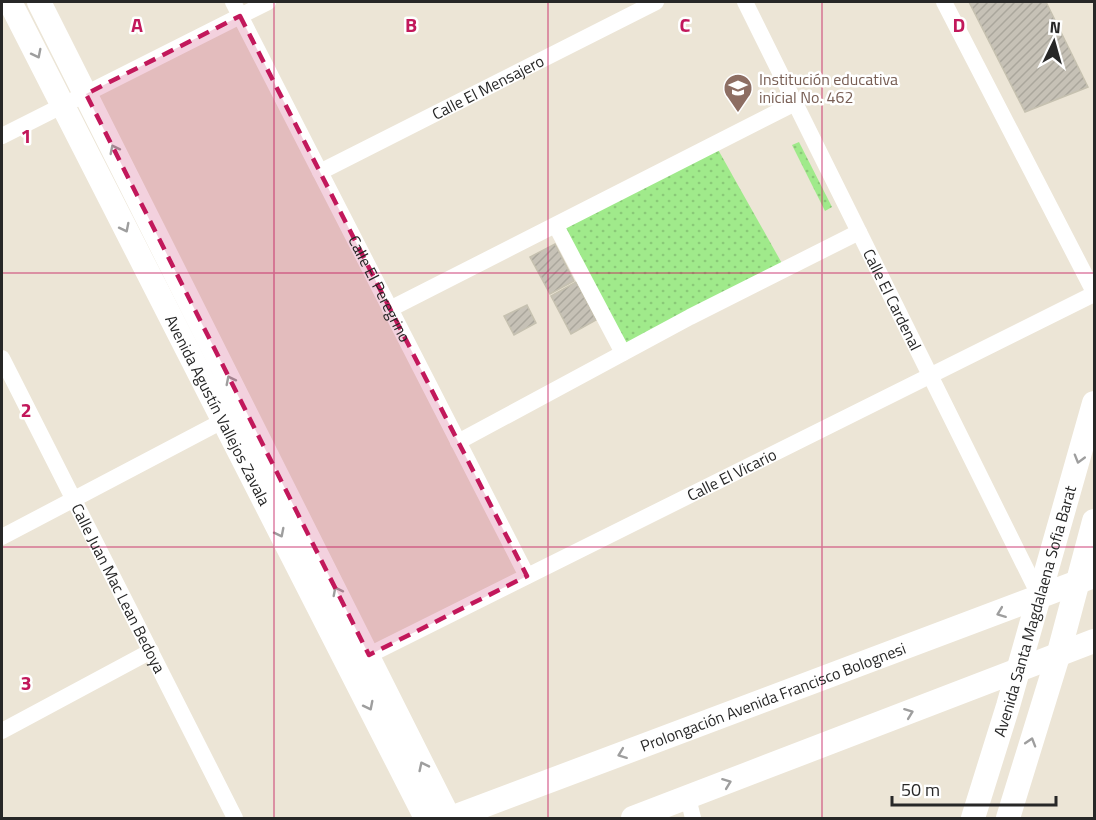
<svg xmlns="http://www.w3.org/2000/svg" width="1096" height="820" viewBox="0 0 1096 820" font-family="'Titillium Web',sans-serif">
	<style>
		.green { fill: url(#green-dots) }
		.building { fill: url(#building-hatch); stroke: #c6c1b0; stroke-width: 1.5 }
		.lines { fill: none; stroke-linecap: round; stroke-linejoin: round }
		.street { stroke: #fff; stroke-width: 16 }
		.secondary { stroke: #fff; stroke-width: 24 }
		.oneway { stroke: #9e9e9e }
		.marked { fill: #c2185b; fill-opacity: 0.2; stroke: #c2185b; stroke-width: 4.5; stroke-dasharray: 12 8; stroke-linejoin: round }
		.grid { fill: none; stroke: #c2185b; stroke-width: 1.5; stroke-opacity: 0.55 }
		.labels { text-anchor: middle; stroke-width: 5; stroke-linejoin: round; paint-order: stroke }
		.education-label { font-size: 16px; fill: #785e54; stroke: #fff; text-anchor: start }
		.street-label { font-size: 16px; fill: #272727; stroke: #fff }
		.grid-label { font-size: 20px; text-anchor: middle; font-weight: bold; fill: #c2185b; stroke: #fff; stroke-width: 5; stroke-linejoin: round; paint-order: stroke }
	</style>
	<defs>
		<pattern id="green-dots" width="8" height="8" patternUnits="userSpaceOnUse" patternTransform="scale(1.5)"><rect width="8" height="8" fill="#a0ea8b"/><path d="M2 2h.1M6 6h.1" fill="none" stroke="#8ac978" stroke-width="1.8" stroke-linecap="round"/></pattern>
		<pattern id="building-hatch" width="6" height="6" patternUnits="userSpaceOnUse" patternTransform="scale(1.5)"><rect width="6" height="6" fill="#c6c1b6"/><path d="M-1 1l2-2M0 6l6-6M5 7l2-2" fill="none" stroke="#aaa69c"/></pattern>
	</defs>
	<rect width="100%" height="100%" fill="#ece5d6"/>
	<g class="green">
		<path d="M799 142 832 207 825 211 792 145Z"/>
		<path d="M716 146 784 267 624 347 562 227Z"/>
	</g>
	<g class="building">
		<path d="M969 2H1046L1088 87 1025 112Z"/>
		<path d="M555 244 574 281 550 294 530 257Z"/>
		<path d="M576 282 596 320 571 334 551 296Z"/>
		<path d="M527 305 536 323 514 335 504 316Z"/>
	</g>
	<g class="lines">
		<g class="street">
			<path id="s1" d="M233 2 527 576"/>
			<path id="s2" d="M745 2 1040 597"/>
			<path d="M944 2 1094 292"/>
			<path d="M2 136 268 2"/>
			<path id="s3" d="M320 172 656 2"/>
			<path d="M556 226 623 353"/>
			<path d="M390 309 795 103"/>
			<path id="s4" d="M2 358 235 818"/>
			<path d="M458 442 690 317 859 232"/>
			<path d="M2 537 232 416"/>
			<path id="s5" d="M369 655 1094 294"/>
			<path d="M2 731 151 651"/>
			<path d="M688 798 693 818"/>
		</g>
		<g class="secondary">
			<path id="s6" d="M10 2 426 818"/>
			<path d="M39 2 449 818"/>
			<path id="s7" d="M451 818 1094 576"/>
			<path d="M633 818 1094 641"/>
			<path id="s8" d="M973 818 1008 706 1094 403"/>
			<path d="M1008 818 1058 656 1094 521"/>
		</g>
	</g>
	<defs><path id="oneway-chevron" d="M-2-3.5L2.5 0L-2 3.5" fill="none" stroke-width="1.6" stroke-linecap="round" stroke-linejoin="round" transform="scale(1.5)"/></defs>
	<g class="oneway">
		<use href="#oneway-chevron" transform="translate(37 54) rotate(63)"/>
		<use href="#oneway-chevron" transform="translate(114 149) rotate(-117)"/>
		<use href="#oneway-chevron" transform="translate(125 228) rotate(63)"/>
		<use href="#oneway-chevron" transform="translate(230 380) rotate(-117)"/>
		<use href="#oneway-chevron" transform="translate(1079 459) rotate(106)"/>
		<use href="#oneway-chevron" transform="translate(280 533) rotate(63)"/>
		<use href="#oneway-chevron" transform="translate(337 591) rotate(-117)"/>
		<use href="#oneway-chevron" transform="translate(1001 613) rotate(159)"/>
		<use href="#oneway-chevron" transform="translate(369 706) rotate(63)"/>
		<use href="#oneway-chevron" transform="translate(909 713) rotate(-21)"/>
		<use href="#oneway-chevron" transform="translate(1031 742) rotate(-73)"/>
		<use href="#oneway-chevron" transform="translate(622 754) rotate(159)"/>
		<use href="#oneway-chevron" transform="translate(423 766) rotate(-116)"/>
		<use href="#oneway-chevron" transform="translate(727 783) rotate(-21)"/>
	</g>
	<path class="marked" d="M240 16 527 576 369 655 86 94Z"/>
	<path class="grid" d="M274 2V818M548 2V818M822 2V818M2 273H1094M2 547H1094"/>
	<defs>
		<g id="school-pin" transform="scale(1.5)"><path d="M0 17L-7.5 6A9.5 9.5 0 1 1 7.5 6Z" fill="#8d6e63" stroke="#fff"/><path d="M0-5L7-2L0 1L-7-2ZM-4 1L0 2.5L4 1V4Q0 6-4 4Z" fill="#fff"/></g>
	</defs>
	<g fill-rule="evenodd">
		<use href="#school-pin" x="738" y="88"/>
	</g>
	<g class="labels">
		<g class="education-label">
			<text x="759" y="85">Institución educativa<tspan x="759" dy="18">inicial No. 462</tspan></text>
		</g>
		<g class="street-label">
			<text dy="6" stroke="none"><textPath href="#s3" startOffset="188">Calle El Mensajero</textPath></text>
			<text dy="6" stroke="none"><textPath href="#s1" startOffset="322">Calle El Peregrino</textPath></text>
			<text dy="6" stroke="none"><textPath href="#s2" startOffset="332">Calle El Cardenal</textPath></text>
			<text dy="6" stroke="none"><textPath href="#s6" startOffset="458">Avenida Agustín Vallejos Zavala</textPath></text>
			<text dy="6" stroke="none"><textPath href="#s5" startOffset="405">Calle El Vicario</textPath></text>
			<text dy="6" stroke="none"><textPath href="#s4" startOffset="258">Calle Juan Mac Lean Bedoya</textPath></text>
			<text dy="6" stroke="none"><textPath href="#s8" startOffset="216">Avenida Santa Magdalaena Sofia Barat</textPath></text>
			<text dy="6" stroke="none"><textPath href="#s7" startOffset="344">Prolongación Avenida Francisco Bolognesi</textPath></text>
		</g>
	</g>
	<g class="grid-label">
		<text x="137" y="32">A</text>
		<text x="411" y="32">B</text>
		<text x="685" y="32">C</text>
		<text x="959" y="32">D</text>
		<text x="26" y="143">1</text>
		<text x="26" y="417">2</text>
		<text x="26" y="690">3</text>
	</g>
	<rect width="1096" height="820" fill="none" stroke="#272727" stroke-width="6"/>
	<g transform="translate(1054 42) rotate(5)" stroke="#ffffff" stroke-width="4.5" paint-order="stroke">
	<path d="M0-4.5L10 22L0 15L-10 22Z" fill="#272727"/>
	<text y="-9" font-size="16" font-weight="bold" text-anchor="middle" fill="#272727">N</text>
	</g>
	<path d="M892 796v9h164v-9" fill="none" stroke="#272727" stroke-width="3"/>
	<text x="901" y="796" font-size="18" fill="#272727" stroke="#ffffff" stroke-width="4.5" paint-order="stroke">50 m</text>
</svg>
